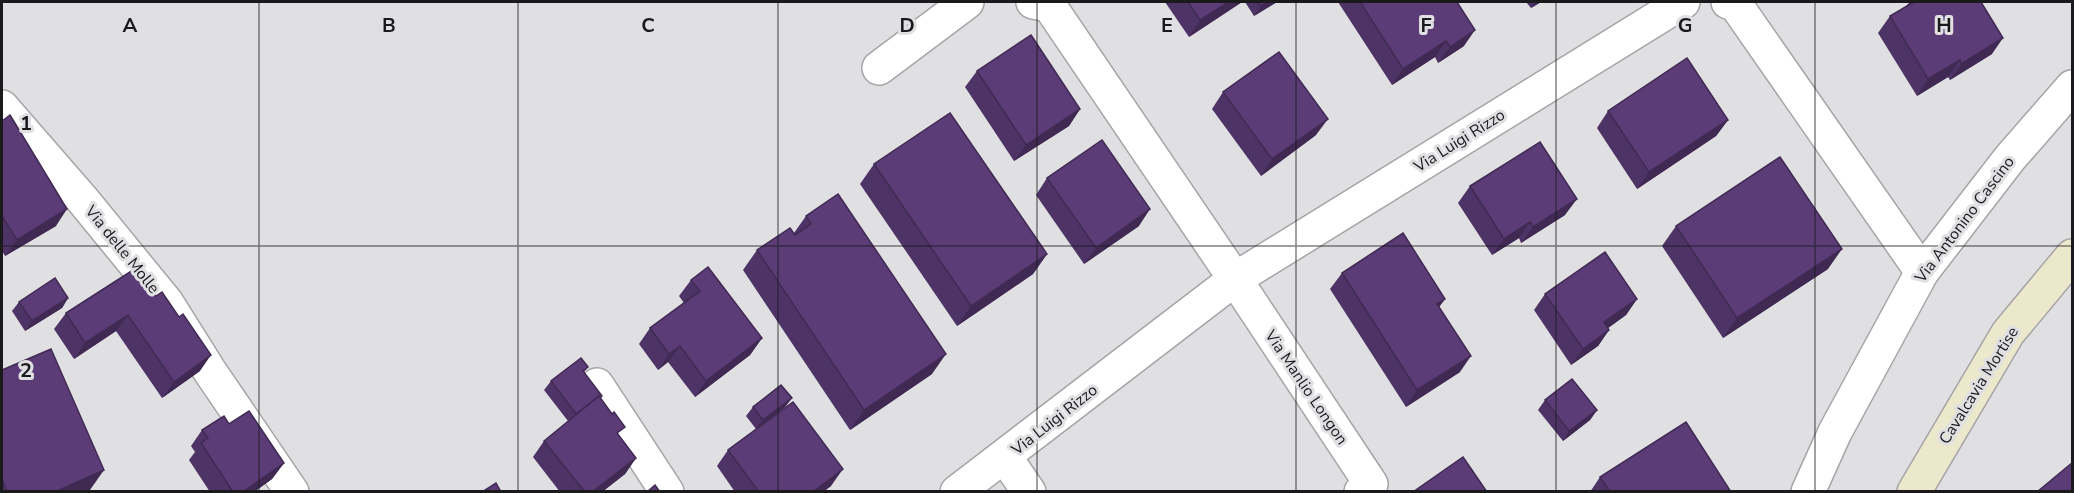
<svg xmlns="http://www.w3.org/2000/svg" width="2074" height="493" viewBox="0 0 2074 493" font-family="'Nunito Sans',sans-serif">
	<style>
		.lines { fill: none; stroke-linecap: round; stroke-linejoin: round }
		.street-casing { stroke: #a6a4a7; stroke-width: 36 }
		.secondary-casing { stroke: #a6a4a7; stroke-width: 36 }
		.street { stroke: #fff; stroke-width: 33 }
		.secondary { stroke: #ebe8cc; stroke-width: 33 }
		.wall { fill: #4e3466 }
		.shaded-wall { fill: #402a53 }
		.building { fill: #5b3c77; stroke: #402a53; stroke-width: 1.5 }
		.grid { fill: none; stroke: #1a191b; stroke-width: 1.5; stroke-opacity: 0.55 }
		.labels { text-anchor: middle; stroke-width: 6; stroke-linejoin: round; paint-order: stroke }
		.street-label { font-size: 16px; fill: #1a191b; stroke: #e0dfe2 }
		.grid-label { font-size: 20px; text-anchor: middle; font-weight: bold; fill: #1a191b; stroke: #e0dfe2; stroke-width: 6; stroke-linejoin: round; paint-order: stroke }
	</style>
	<rect width="100%" height="100%" fill="#e0dfe2"/>
	<g class="lines">
		<g class="street-casing">
			<g id="street">
				<path d="M1033 2 1049 5 1235 279 1371 484 1361 492"/>
				<path d="M1728 2 1736 5 1922 272"/>
				<path d="M879 68 967 2"/>
				<path d="M2 107 82 199 167 303 209 370 292 492"/>
				<path d="M597 385 667 492"/>
				<path d="M1005 457 1029 492"/>
				<path d="M957 492 1235 279 1683 2"/>
				<path d="M1808 492 1835 432 1922 272 2010 158 2072 87"/>
			</g>
		</g>
		<g class="secondary-casing">
			<path id="secondary" d="M1914 492 2008 333 2072 256"/>
		</g>
		<use href="#street" class="street"/>
		<use href="#secondary" class="secondary"/>
	</g>
	<g class="wall">
		<path d="M1165 2H1242L1189 37Z"/>
		<path d="M1245 2H1277L1254 16Z"/>
		<path d="M1338 2H1457L1464 46 1438 63 1435 57 1392 85Z"/>
		<path d="M1526 2H1541L1531 8Z"/>
		<path d="M1910 2H1981L1992 54 1950 80 1948 77 1917 96 1878 33 1890 16 1906 6Z"/>
		<path d="M977 71 1080 109 1069 126 1014 161 965 87Z"/>
		<path d="M1223 92 1316 135 1261 176 1212 109Z"/>
		<path d="M1608 111 1728 120 1716 136 1637 189 1597 128Z"/>
		<path d="M2 121 56 226 5 256 2 251Z"/>
		<path d="M874 164 1047 254 1033 274 957 326 860 184Z"/>
		<path d="M1047 178 1139 226 1084 264 1036 195Z"/>
		<path d="M1470 186 1565 215 1521 243 1519 238 1492 255 1458 203Z"/>
		<path d="M806 216 932 374 850 430 743 270 757 250 794 233Z"/>
		<path d="M1676 226 1828 269 1723 338 1662 246Z"/>
		<path d="M136 268 200 371 162 398 116 331 74 359 54 329 66 313Z"/>
		<path d="M1342 273 1445 299 1439 307 1460 372 1406 407 1330 289Z"/>
		<path d="M691 280 762 338 750 355 695 397 668 362 658 370 639 344 650 328 684 303 679 296Z"/>
		<path d="M1545 294 1637 299 1626 315 1608 328 1609 330 1598 346 1571 365 1534 310Z"/>
		<path d="M68 298 62 308 25 331 12 311 19 302Z"/>
		<path d="M588 367 584 372 601 398 619 435 636 458 625 474 602 492H560L533 457 544 441 568 421 544 390 551 381Z"/>
		<path d="M2 370 90 490 87 492H2Z"/>
		<path d="M792 398 785 407 763 424 831 486 823 492H735L717 466 728 450 756 429 746 416 753 407Z"/>
		<path d="M1545 400 1597 410 1590 420 1563 441 1538 410Z"/>
		<path d="M229 424 284 463 272 479 254 492H210L189 460 195 452 191 446 202 430Z"/>
		<path d="M1600 477 1731 491 1590 492Z"/>
	</g>
	<g class="shaded-wall">
		<path d="M1229 2H1242L1189 37 1200 20Z"/>
		<path d="M1268 2H1277L1254 16 1261 6Z"/>
		<path d="M1535 2H1541L1531 8Z"/>
		<path d="M1475 30 1464 46 1438 63 1450 47Z"/>
		<path d="M2003 38 1992 54 1950 80 1961 64Z"/>
		<path d="M1446 41 1435 57 1392 85 1403 69Z"/>
		<path d="M1960 60 1948 77 1917 96 1928 79Z"/>
		<path d="M1080 109 1069 126 1014 161 1026 145Z"/>
		<path d="M1328 119 1316 135 1261 176 1272 159Z"/>
		<path d="M1728 120 1716 136 1637 189 1649 172Z"/>
		<path d="M1577 199 1565 215 1521 243 1533 227Z"/>
		<path d="M67 209 56 226 5 256 17 240Z"/>
		<path d="M1150 209 1139 226 1084 264 1096 248Z"/>
		<path d="M1530 222 1519 238 1492 255 1504 239Z"/>
		<path d="M1842 249 1828 269 1723 338 1737 318Z"/>
		<path d="M1047 254 1033 274 957 326 971 306Z"/>
		<path d="M68 298 62 308 25 331 32 321Z"/>
		<path d="M1445 299 1433 315 1437 304Z"/>
		<path d="M1637 299 1626 315 1593 339 1604 322Z"/>
		<path d="M128 315 116 331 74 359 85 343Z"/>
		<path d="M1609 330 1598 346 1571 365 1583 349Z"/>
		<path d="M762 338 750 355 695 397 706 381Z"/>
		<path d="M680 346 668 362 658 370 669 354Z"/>
		<path d="M946 354 932 374 850 430 864 410Z"/>
		<path d="M211 355 200 371 162 398 174 382Z"/>
		<path d="M1471 356 1460 372 1406 407 1417 390Z"/>
		<path d="M792 398 785 407 756 429 763 420Z"/>
		<path d="M1597 410 1590 420 1563 441 1569 431Z"/>
		<path d="M636 458 625 474 602 492H592Z"/>
		<path d="M284 463 272 479 254 492H243Z"/>
		<path d="M843 469 831 486 823 492H813Z"/>
		<path d="M104 470 90 490 87 492H55Z"/>
	</g>
	<g class="building">
		<path d="M1188 2H1229L1200 20Z"/>
		<path d="M1258 2H1268L1261 6Z"/>
		<path d="M1360 2H1457L1475 30 1450 47 1446 41 1403 69Z"/>
		<path d="M1914 2H1981L2003 38 1961 64 1960 60 1928 79 1890 16Z"/>
		<path d="M1031 35 1080 109 1026 145 977 71Z"/>
		<path d="M1279 52 1328 119 1272 159 1223 92Z"/>
		<path d="M1687 58 1728 120 1649 172 1608 111Z"/>
		<path d="M950 113 1047 254 971 306 874 164Z"/>
		<path d="M10 115 67 209 17 240 2 216V121Z"/>
		<path d="M1102 140 1150 209 1096 248 1047 178Z"/>
		<path d="M1540 142 1577 199 1533 227 1530 222 1504 239 1470 186Z"/>
		<path d="M1780 157 1842 249 1737 318 1676 226Z"/>
		<path d="M838 194 946 354 864 410 757 250 790 228 795 235 811 224 806 216Z"/>
		<path d="M1403 233 1445 299 1437 304 1471 356 1417 390 1342 273Z"/>
		<path d="M1605 252 1637 299 1604 322 1609 330 1583 349 1545 294Z"/>
		<path d="M708 267 762 338 706 381 680 346 669 354 650 328 700 291 691 280Z"/>
		<path d="M136 268 156 296 162 292 179 317 183 314 211 355 174 382 128 315 85 343 66 313Z"/>
		<path d="M55 278 68 298 32 321 19 302Z"/>
		<path d="M51 349 104 470 55 492H7L2 479V370Z"/>
		<path d="M581 358 588 367 583 371 602 396 600 398 599 396 576 414 551 381Z"/>
		<path d="M1572 379 1597 410 1569 431 1545 400Z"/>
		<path d="M781 385 792 398 763 420 753 407Z"/>
		<path d="M599 396 612 414 614 412 625 427 617 433 636 458 592 492H585L544 441Z"/>
		<path d="M793 402 843 469 813 492H759L728 450Z"/>
		<path d="M249 411 284 463 243 492H233L201 443 208 438 202 430 224 416 229 424Z"/>
		<path d="M1686 422 1731 492H1610L1600 477Z"/>
		<path d="M1463 457 1487 492H1413Z"/>
		<path d="M2073 462V492H2037Z"/>
		<path d="M496 483 501 492H482Z"/>
		<path d="M655 485 660 492H647Z"/>
	</g>
	<path class="grid" d="M259 2V492M518 2V492M778 2V492M1037 2V492M1296 2V492M1556 2V492M1815 2V492M2 246H2072"/>
	<g class="labels">
		<g class="street-label">
			<text transform="translate(1459 140) rotate(-32)" y="6">Via Luigi Rizzo</text>
			<text transform="translate(1964 219) rotate(-53)" y="6">Via Antonino Cascino</text>
			<text transform="translate(123 249) rotate(51)" y="6">Via delle Molle</text>
			<text transform="translate(1978 385) rotate(-58)" y="6">Cavalcavia Mortise</text>
			<text transform="translate(1307 387) rotate(56)" y="6">Via Manlio Longon</text>
			<text transform="translate(1054 419) rotate(-38)" y="6">Via Luigi Rizzo</text>
		</g>
	</g>
	<g class="grid-label">
		<text x="130" y="32">A</text>
		<text x="389" y="32">B</text>
		<text x="648" y="32">C</text>
		<text x="907" y="32">D</text>
		<text x="1167" y="32">E</text>
		<text x="1426" y="32">F</text>
		<text x="1685" y="32">G</text>
		<text x="1944" y="32">H</text>
		<text x="26" y="130">1</text>
		<text x="26" y="377">2</text>
	</g>
	<rect width="2074" height="493" fill="none" stroke="#1a191b" stroke-width="6"/>
</svg>
